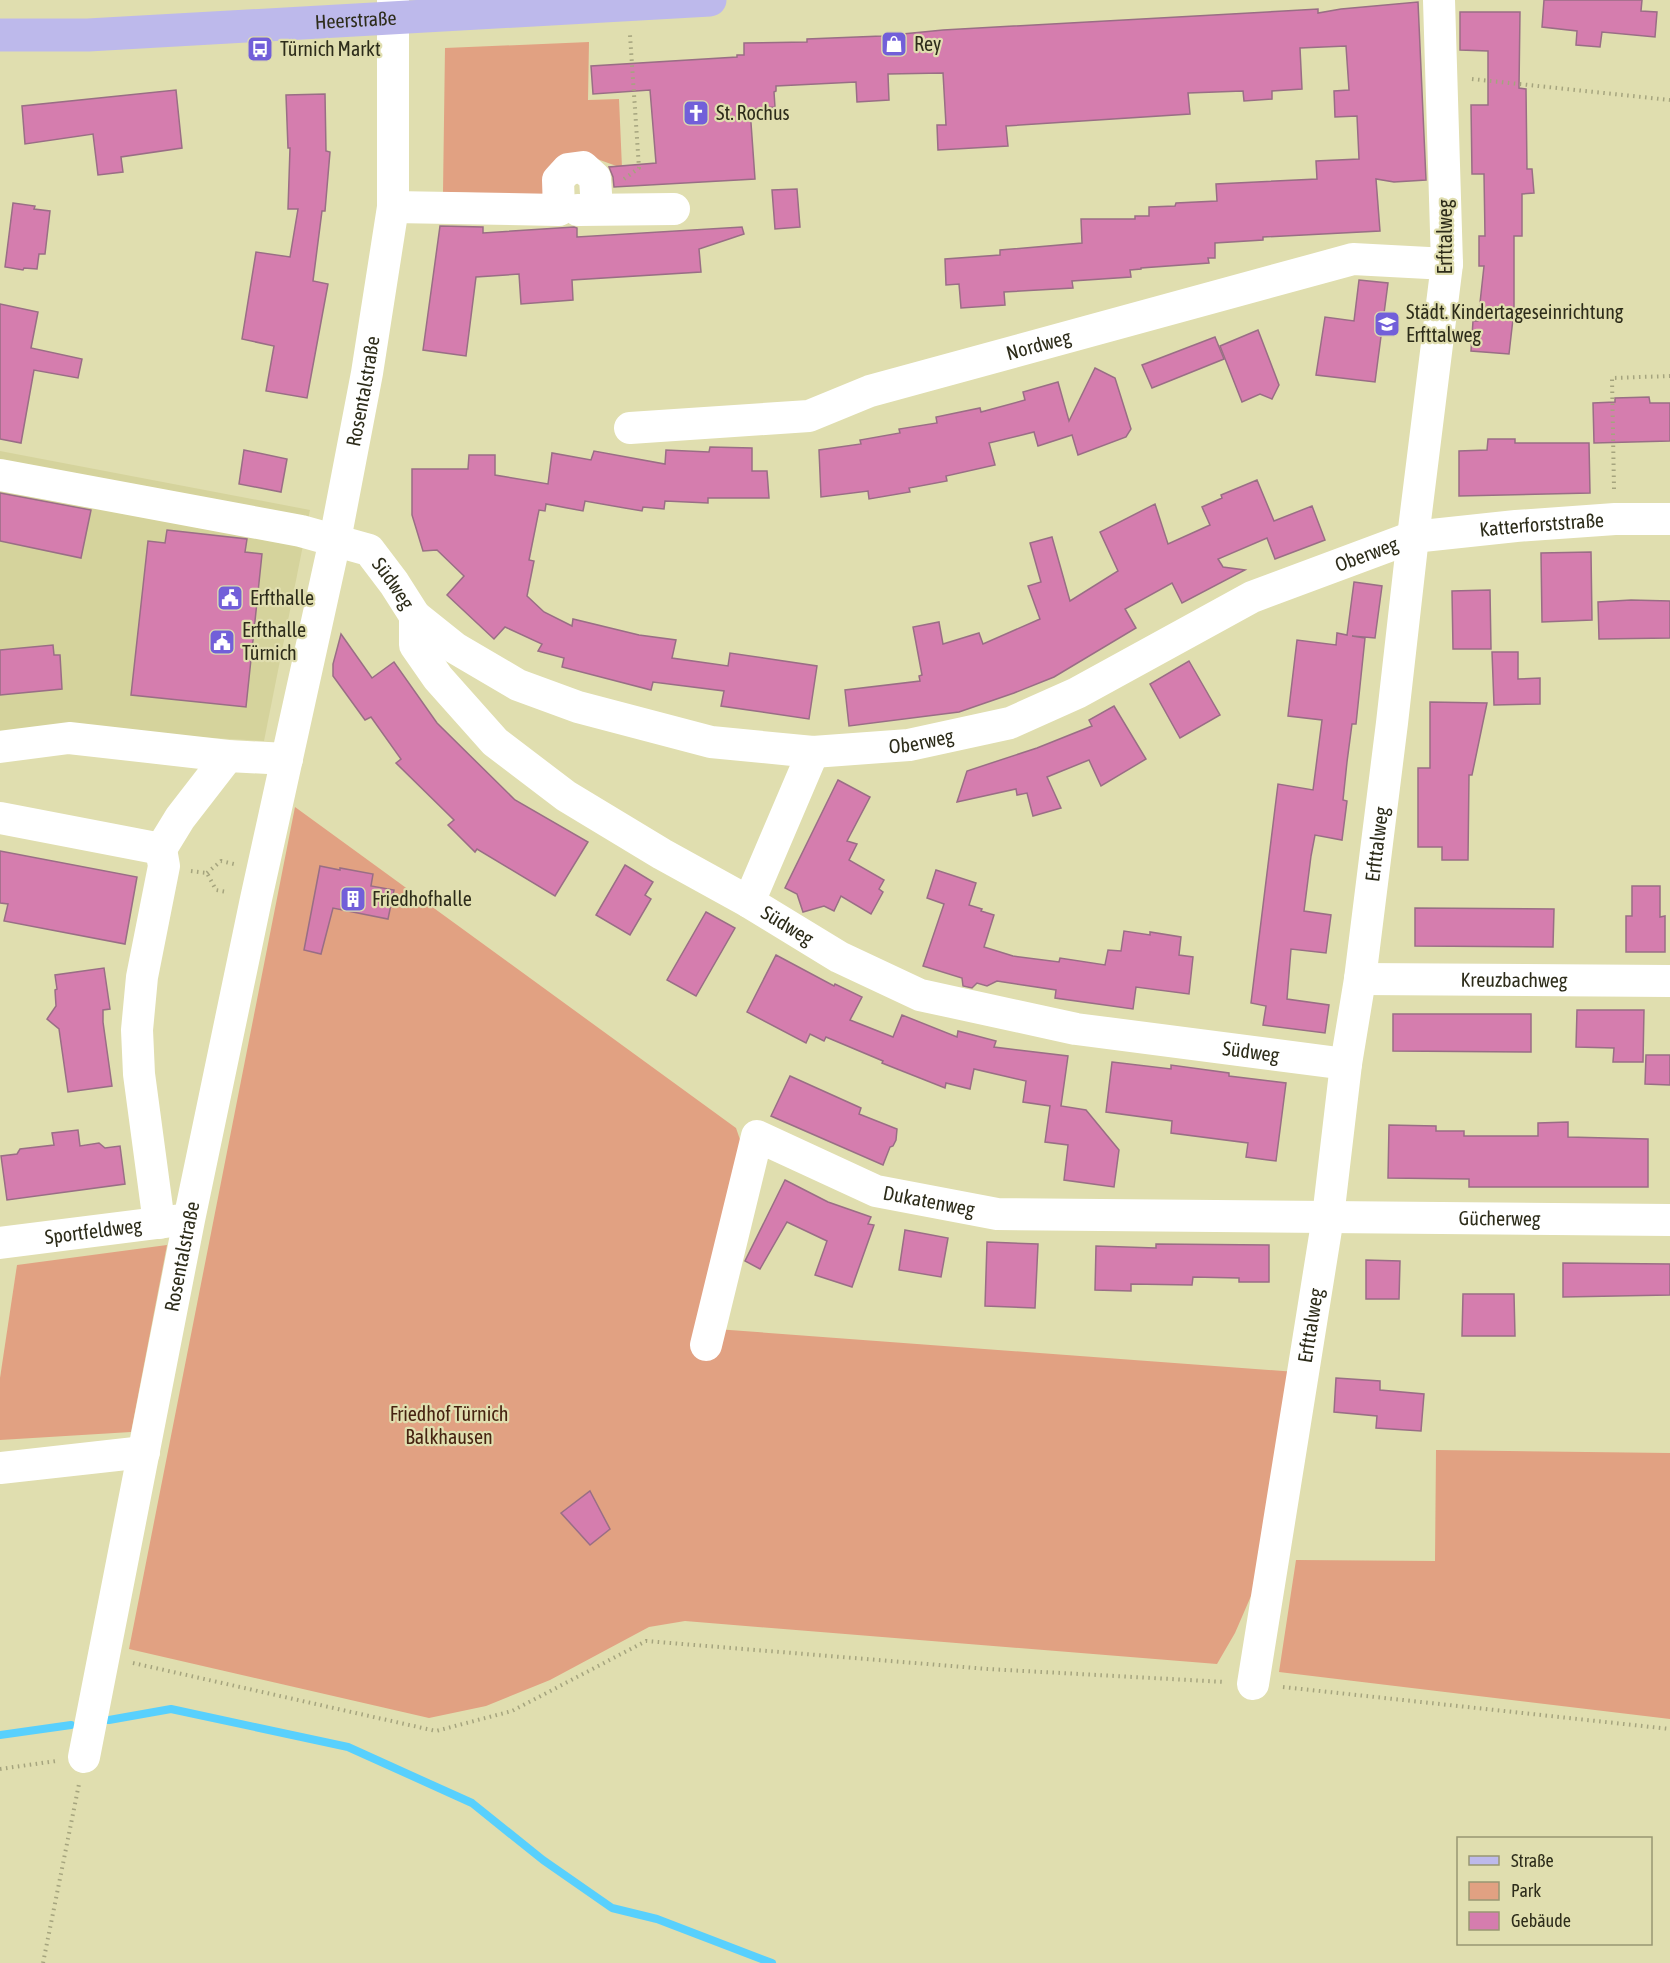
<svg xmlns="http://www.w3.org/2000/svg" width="1670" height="1963" viewBox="0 0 1670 1963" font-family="'Asap Condensed',sans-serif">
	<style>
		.built { fill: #d5d39c }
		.green { fill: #e1a182 }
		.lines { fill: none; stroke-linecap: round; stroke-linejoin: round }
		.stream { stroke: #58d0fd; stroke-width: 8 }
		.building { fill: #d57dae; stroke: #996e85; stroke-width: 1.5 }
		.path { stroke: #a5a47e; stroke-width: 4; stroke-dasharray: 1.5 4.5; stroke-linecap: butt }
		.minor { stroke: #fff; stroke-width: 32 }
		.major { stroke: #bdb9eb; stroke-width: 33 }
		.labels { text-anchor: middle; stroke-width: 4.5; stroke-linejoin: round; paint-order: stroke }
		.street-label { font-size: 20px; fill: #2d2c1a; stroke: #e0deaf }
		.poi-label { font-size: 20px; fill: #2d2c1a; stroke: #e0deaf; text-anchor: start }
		.park-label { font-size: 20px; fill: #462210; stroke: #e0deaf }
	</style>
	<rect width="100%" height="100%" fill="#e0deaf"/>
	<path class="built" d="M0 451 310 510 264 741 64 729 0 739Z"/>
	<g class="green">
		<path d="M589 42 588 100 619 99 622 168 586 155 545 195 443 192 445 48Z"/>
		<path d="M295 807 736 1128 745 1154 702 1328 1296 1372 1267 1559 1235 1633 1217 1664 685 1621 649 1627 550 1680 486 1706 429 1718 129 1649Z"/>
		<path d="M167 1245 131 1432 0 1440V1378L17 1265Z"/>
		<path d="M1436 1450 1670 1453V1719L1279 1672 1296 1560 1435 1561Z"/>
	</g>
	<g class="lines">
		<g class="stream">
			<path d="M109 1720 171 1709 348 1747 472 1803 543 1860 612 1908 657 1919 772 1963"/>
			<path d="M0 1735 71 1725"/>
		</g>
	</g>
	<g class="building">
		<path d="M1544 0H1642L1641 11 1657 12 1655 37 1602 32 1600 47 1576 45 1577 31 1542 27Z"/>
		<path d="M1418 2 1426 180 1394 182 1376 179 1380 231 1263 237V240L1215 243V258H1208L1209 263 1141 268V269L1130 270 1131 277 1072 281 1073 288 1004 292 1005 305 961 308 959 284 946 285 945 259 1000 255V250L1082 243 1081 219H1135V216H1149V207L1175 206 1176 203 1217 201 1216 184 1317 179 1316 161 1359 159 1357 116 1335 117 1334 91 1349 90 1346 46 1300 48 1302 89 1272 91V99L1244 101 1243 91 1188 93 1190 114 1006 126 1008 146 938 150 937 125H946L943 73 888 74 889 100 857 102 856 82 776 86V91L774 92 775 107 750 109 755 179 614 187 613 177 609 167 656 163 650 90 593 94 591 66 737 57V55H744V43L807 42V39L882 36 943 30 1284 11 1318 9V13L1341 9Z"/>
		<path d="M1460 12H1520L1519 88 1526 89 1527 169H1532L1534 193 1522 194V236H1514V310L1509 354 1471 351 1473 321H1478L1484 266H1479V236H1485L1484 174H1472L1471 105H1488V51L1460 50Z"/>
		<path d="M176 90 182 148 121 157 123 172 98 175 93 134 25 144 22 106Z"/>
		<path d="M325 94 326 151 330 152 325 211H322L313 281 328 284 307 398 266 391 274 346 242 339 256 252 290 257 298 209H288L290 148H288L286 95Z"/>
		<path d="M797 189 800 227 775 229 772 190Z"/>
		<path d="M13 203 35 206 34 209 50 211 45 254H39L37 269 24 268 23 270 5 267Z"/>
		<path d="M440 226 483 227V233L574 227 577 228V237L742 227 744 234 699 249 701 272 572 280 573 300 521 304 519 274 476 277 466 356 423 350Z"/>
		<path d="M1359 280 1388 283 1375 382 1316 375 1325 317 1354 321Z"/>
		<path d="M0 304 38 312 31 348 82 359 78 378 34 370 21 443 0 439Z"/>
		<path d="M1258 330 1279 385 1272 399 1260 394 1242 402 1220 346Z"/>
		<path d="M1215 337 1224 359 1152 388 1142 365Z"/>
		<path d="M1095 368 1115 378 1131 429 1126 437 1078 455 1072 435 1038 446 1034 432 989 443 995 465 946 476 947 481 909 488 910 492 869 499 868 491 821 497 819 450 861 444 860 440 900 433 899 429 937 423 936 417 980 408 981 412 1025 400 1023 392 1058 382 1069 421Z"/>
		<path d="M1649 397 1650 403H1670V441L1594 443 1593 403 1615 402V398Z"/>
		<path d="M1488 439H1515V443H1589L1590 493 1459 496V451L1487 450Z"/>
		<path d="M710 447 752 448V471H767L769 498H708V503L665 501 664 509 643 507 642 511 585 501 583 511 546 504 545 511 539 510 529 560 534 561 527 596 544 612 572 626 573 619 639 635 676 640 672 658 728 666 730 653 817 666 809 719 721 706 724 691 653 682 651 690 562 667 564 658 538 651 542 644 505 627 494 639 447 595 464 576 437 550 423 551 412 515V469H468L469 455H495V475L548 484 552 453 591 460 594 451 665 464 666 450 709 452Z"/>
		<path d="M244 450 287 459 281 492 239 484Z"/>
		<path d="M1257 480 1274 521 1312 506 1325 540 1275 559 1267 538 1218 559 1223 567 1245 570 1182 603 1172 583 1125 609 1136 628 1054 677 1014 693 959 712 849 726 845 690 920 681 919 676 922 675 913 627 939 622 943 644 979 633 983 644 1040 619 1028 586 1041 582 1030 543 1052 537 1070 601 1118 571 1100 532 1155 504 1168 544 1210 525 1202 507 1222 498 1221 495Z"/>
		<path d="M0 493 91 510 81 558 0 541Z"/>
		<path d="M167 530 247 539 245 552 262 554 246 707 131 695 148 541 165 543Z"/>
		<path d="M1591 552 1592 620 1542 622 1541 553Z"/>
		<path d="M1354 582 1382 586 1375 638 1352 636 1365 638 1356 724H1352L1347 762 1343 800 1347 801 1342 840 1315 835 1311 856 1304 911 1331 915 1326 953 1291 949 1287 999 1329 1005 1325 1033 1263 1025 1266 1006 1251 1003 1278 784 1313 790 1322 720 1288 716 1297 640 1336 645 1337 633 1347 635Z"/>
		<path d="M1490 590 1491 649H1453L1452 591Z"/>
		<path d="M1631 600 1670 601V638L1599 639 1598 602Z"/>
		<path d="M341 634 372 678 394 662 437 723 515 800 588 842 555 896 477 849 475 852 448 825 454 820 396 763 401 759 371 717 365 720 333 676V664Z"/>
		<path d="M53 645 54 655H60L62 689 0 695V650Z"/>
		<path d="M1492 652H1518V679L1540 678V704L1494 705Z"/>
		<path d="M1189 661 1220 715 1180 738 1150 684Z"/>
		<path d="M1430 702 1487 703 1472 775H1469L1468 860H1442V847H1418V768H1430Z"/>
		<path d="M1114 706 1146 759 1101 786 1089 760 1047 777 1061 808 1033 816 1027 793 1017 795 1016 789 957 802 967 771 1037 748 1092 726 1089 720Z"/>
		<path d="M838 780 870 797 847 841 857 844 849 860 884 880 879 889 883 892 871 914 841 896 834 911 824 906 803 912 797 894 785 888Z"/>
		<path d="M0 851 137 877 125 944 4 921 8 904 0 903Z"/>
		<path d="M625 865 653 882 645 895 651 899 630 935 596 915Z"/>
		<path d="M320 866 340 870V868L373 874 371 886 394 890 388 919 333 908 321 954 304 950Z"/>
		<path d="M936 870 976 883 969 905 982 909 981 911 994 915 984 947 1013 956 1059 962 1060 958 1105 965 1108 950 1121 951 1124 931 1150 935V932L1181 937 1179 955 1193 957 1189 994 1136 987 1133 1009 1055 998 1056 990 997 981 987 986 977 983 972 988 963 986 962 978 923 966 944 904 927 898Z"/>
		<path d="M1632 886H1660V917L1665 916V952H1626V916H1632Z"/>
		<path d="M1415 908 1554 909 1553 947 1415 946Z"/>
		<path d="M706 912 735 928 696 996 667 980Z"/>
		<path d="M776 955 834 986 835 984 862 997 850 1020 893 1037 902 1015 957 1037 958 1031 996 1041 994 1047 1068 1056 1061 1106 1086 1110 1119 1150 1114 1187 1064 1180 1068 1145 1045 1142 1050 1106 1023 1102 1026 1081 974 1069 970 1089 946 1083 945 1088 882 1063 883 1061 826 1037 824 1041 810 1034 806 1043 747 1012Z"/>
		<path d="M104 968 110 1009 103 1010V1022L112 1086 68 1092 59 1029 47 1019 56 1006 55 990 57 989 55 975Z"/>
		<path d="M1577 1010H1644L1643 1062H1613L1614 1048 1576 1047Z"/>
		<path d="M1393 1014H1531V1052L1393 1051Z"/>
		<path d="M1646 1055H1670V1085L1645 1084Z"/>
		<path d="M1112 1062 1171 1069V1065L1229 1073V1076L1286 1083 1276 1161 1246 1157 1248 1143 1171 1133 1172 1121 1106 1112Z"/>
		<path d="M790 1076 861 1108 859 1114 897 1129 896 1140 893 1146 890 1147 883 1165 771 1116Z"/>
		<path d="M1568 1122V1137L1648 1139V1187H1469V1179L1388 1178 1389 1125 1436 1126V1131H1464V1136H1538V1123Z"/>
		<path d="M78 1130 80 1146 99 1143 105 1148 120 1146 125 1184 7 1200 1 1156 17 1154 20 1149 54 1145 52 1133Z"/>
		<path d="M785 1180 828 1202 871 1217 868 1224 874 1225 852 1287 815 1275 827 1241 787 1222 760 1269 745 1261Z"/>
		<path d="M905 1230 948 1238 941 1277 899 1270Z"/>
		<path d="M987 1242 1038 1244 1035 1308 985 1306Z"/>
		<path d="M1156 1244 1269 1245V1282H1239V1278L1193 1277 1192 1285 1131 1284V1291L1095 1290 1096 1246 1156 1248Z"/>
		<path d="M1366 1260 1400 1261 1399 1299H1366Z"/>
		<path d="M1563 1263 1670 1264V1295L1563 1297Z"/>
		<path d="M1463 1294H1514L1515 1336H1462Z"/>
		<path d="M1336 1378 1380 1381V1390L1424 1394 1421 1431 1376 1428 1377 1416 1334 1412Z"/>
		<path d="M590 1491 610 1529 590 1545 561 1513Z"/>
	</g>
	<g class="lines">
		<g class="path">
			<path d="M1472 79 1670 100"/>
			<path d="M624 179 639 168 630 35"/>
			<path d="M1614 489 1612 378 1670 376"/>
			<path d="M191 871 207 873 216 890 227 892"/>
			<path d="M207 873 221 861 234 864"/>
			<path d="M133 1663 436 1731 512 1711 646 1641 988 1669 1225 1682"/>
			<path d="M1283 1687 1670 1729"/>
			<path d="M0 1769 56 1761"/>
			<path d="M43 1963 79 1784"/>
		</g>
		<g class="minor">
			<path d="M393 207 559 210 558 180 568 169 583 167 595 178 597 209"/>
			<path d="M578 210 674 209"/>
			<path id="s1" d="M630 428 809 416 870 391 1353 259 1447 264"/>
			<path id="s2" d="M0 475 301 531 369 550 394 583 415 616V645L438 678 495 742 566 796 662 854 749 902 839 957 920 995 1076 1029 1346 1064"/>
			<path id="s3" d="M415 616 455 648 518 685 578 707 711 742 813 752 909 745 1010 723 1077 693 1252 597 1413 537 1516 526 1615 519H1670"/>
			<path d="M0 747 69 738 228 756 287 759"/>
			<path d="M0 818 161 849 180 818 228 756"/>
			<path d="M749 902 813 752"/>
			<path id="s4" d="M1360 979 1670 981"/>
			<path d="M159 1223 139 1074 137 1030 142 977 164 866 161 849"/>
			<path id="s5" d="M0 1243 181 1220"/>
			<path id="s6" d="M706 1345 757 1136 876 1191 997 1214 1670 1220"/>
			<path d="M0 1468 144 1452"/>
			<path id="s7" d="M1253 1684 1328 1217 1346 1064 1360 979 1392 723 1413 537 1447 264 1439 0"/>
			<path id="s8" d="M84 1757 189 1220 256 899 335 540 367 373 393 207V0"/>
		</g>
		<path class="major" id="s9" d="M0 35H88L710 0"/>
	</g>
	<defs>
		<g id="shop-square" transform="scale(1.35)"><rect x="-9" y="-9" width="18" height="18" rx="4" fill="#725fd9" stroke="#e0deaf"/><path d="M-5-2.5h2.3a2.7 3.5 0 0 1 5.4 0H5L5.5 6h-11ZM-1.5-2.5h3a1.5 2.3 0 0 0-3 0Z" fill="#fff"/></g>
		<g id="bus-square" transform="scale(1.35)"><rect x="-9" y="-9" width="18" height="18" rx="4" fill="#725fd9" stroke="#e0deaf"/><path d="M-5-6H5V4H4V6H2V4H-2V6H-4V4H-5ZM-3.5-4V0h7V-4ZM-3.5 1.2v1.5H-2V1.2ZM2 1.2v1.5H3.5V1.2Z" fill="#fff"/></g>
		<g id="church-square" transform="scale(1.35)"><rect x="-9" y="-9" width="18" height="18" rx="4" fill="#725fd9" stroke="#e0deaf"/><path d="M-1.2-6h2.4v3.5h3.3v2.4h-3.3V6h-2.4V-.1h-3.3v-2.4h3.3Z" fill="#fff"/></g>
		<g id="school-square" transform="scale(1.35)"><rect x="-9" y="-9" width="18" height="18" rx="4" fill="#725fd9" stroke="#e0deaf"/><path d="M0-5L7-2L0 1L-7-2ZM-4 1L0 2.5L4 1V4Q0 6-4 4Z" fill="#fff"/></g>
		<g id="civic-square" transform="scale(1.35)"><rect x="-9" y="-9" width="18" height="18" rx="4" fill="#725fd9" stroke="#e0deaf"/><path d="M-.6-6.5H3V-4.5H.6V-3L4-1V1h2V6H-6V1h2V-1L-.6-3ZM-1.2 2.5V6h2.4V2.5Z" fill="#fff"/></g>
		<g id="building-square" transform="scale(1.35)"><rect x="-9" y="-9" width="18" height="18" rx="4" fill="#725fd9" stroke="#e0deaf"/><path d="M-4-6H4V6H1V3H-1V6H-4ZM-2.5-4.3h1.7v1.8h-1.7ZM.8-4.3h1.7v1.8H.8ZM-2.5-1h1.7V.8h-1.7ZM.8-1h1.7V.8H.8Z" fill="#fff"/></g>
	</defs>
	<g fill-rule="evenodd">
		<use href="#shop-square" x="894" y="44"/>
		<use href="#bus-square" x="260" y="49"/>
		<use href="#church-square" x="696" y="113"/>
		<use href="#school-square" x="1387" y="324"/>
		<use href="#civic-square" x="230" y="598"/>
		<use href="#civic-square" x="222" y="642"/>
		<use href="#building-square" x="353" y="899"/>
	</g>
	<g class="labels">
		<g class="street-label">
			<text dy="7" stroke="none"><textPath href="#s9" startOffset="356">Heerstraße</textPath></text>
			<text transform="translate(1445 237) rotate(-90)" y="7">Erfttalweg</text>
			<text dy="7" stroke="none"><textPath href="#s1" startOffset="420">Nordweg</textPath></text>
			<text dy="7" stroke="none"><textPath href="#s8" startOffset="1394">Rosentalstraße</textPath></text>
			<text dy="7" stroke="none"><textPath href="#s3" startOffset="1202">Katterforststraße</textPath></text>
			<text dy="7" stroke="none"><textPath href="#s3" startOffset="1023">Oberweg</textPath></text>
			<text dy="7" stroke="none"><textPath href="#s2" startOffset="418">Südweg</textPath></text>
			<text dy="7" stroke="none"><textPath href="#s3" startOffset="537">Oberweg</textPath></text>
			<text dy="7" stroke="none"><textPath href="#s7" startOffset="849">Erfttalweg</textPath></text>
			<text dy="7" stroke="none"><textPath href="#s2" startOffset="958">Südweg</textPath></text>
			<text dy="7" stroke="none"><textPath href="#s4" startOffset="154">Kreuzbachweg</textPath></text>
			<text dy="7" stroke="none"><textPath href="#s2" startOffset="1444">Südweg</textPath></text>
			<text dy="7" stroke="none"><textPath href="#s6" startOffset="400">Dukatenweg</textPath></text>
			<text dy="7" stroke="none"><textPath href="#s6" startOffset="972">Gücherweg</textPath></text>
			<text dy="7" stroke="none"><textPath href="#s5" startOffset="94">Sportfeldweg</textPath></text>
			<text dy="7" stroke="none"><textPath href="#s8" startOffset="510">Rosentalstraße</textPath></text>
			<text dy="7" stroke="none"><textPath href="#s7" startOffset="363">Erfttalweg</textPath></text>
		</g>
		<g class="poi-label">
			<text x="914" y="51">Rey</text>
			<text x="280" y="56">Türnich Markt</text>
			<text x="716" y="120">St. Rochus</text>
			<text x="1406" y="319">Städt. Kindertageseinrichtung<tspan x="1406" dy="23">Erfttalweg</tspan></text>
			<text x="250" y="605">Erfthalle</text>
			<text x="242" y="637">Erfthalle<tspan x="242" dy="23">Türnich</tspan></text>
			<text x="372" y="906">Friedhofhalle</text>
		</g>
		<g class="park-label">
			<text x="449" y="1421">Friedhof Türnich<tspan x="449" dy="23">Balkhausen</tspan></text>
		</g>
	</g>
	<rect x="1457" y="1837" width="195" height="108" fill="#e0deaf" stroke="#989773" stroke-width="1.5"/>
	<rect x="1469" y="1856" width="30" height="9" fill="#bdb9eb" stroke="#989773" stroke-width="1.5"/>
	<text x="1511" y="1867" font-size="18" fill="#2d2c1a">Straße</text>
	<rect x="1469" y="1882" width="30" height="18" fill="#e1a182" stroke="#989773" stroke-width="1.5"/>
	<text x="1511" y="1897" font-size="18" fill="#2d2c1a">Park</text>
	<rect x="1469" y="1912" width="30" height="18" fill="#d57dae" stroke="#989773" stroke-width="1.5"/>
	<text x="1511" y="1927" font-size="18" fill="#2d2c1a">Gebäude</text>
</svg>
